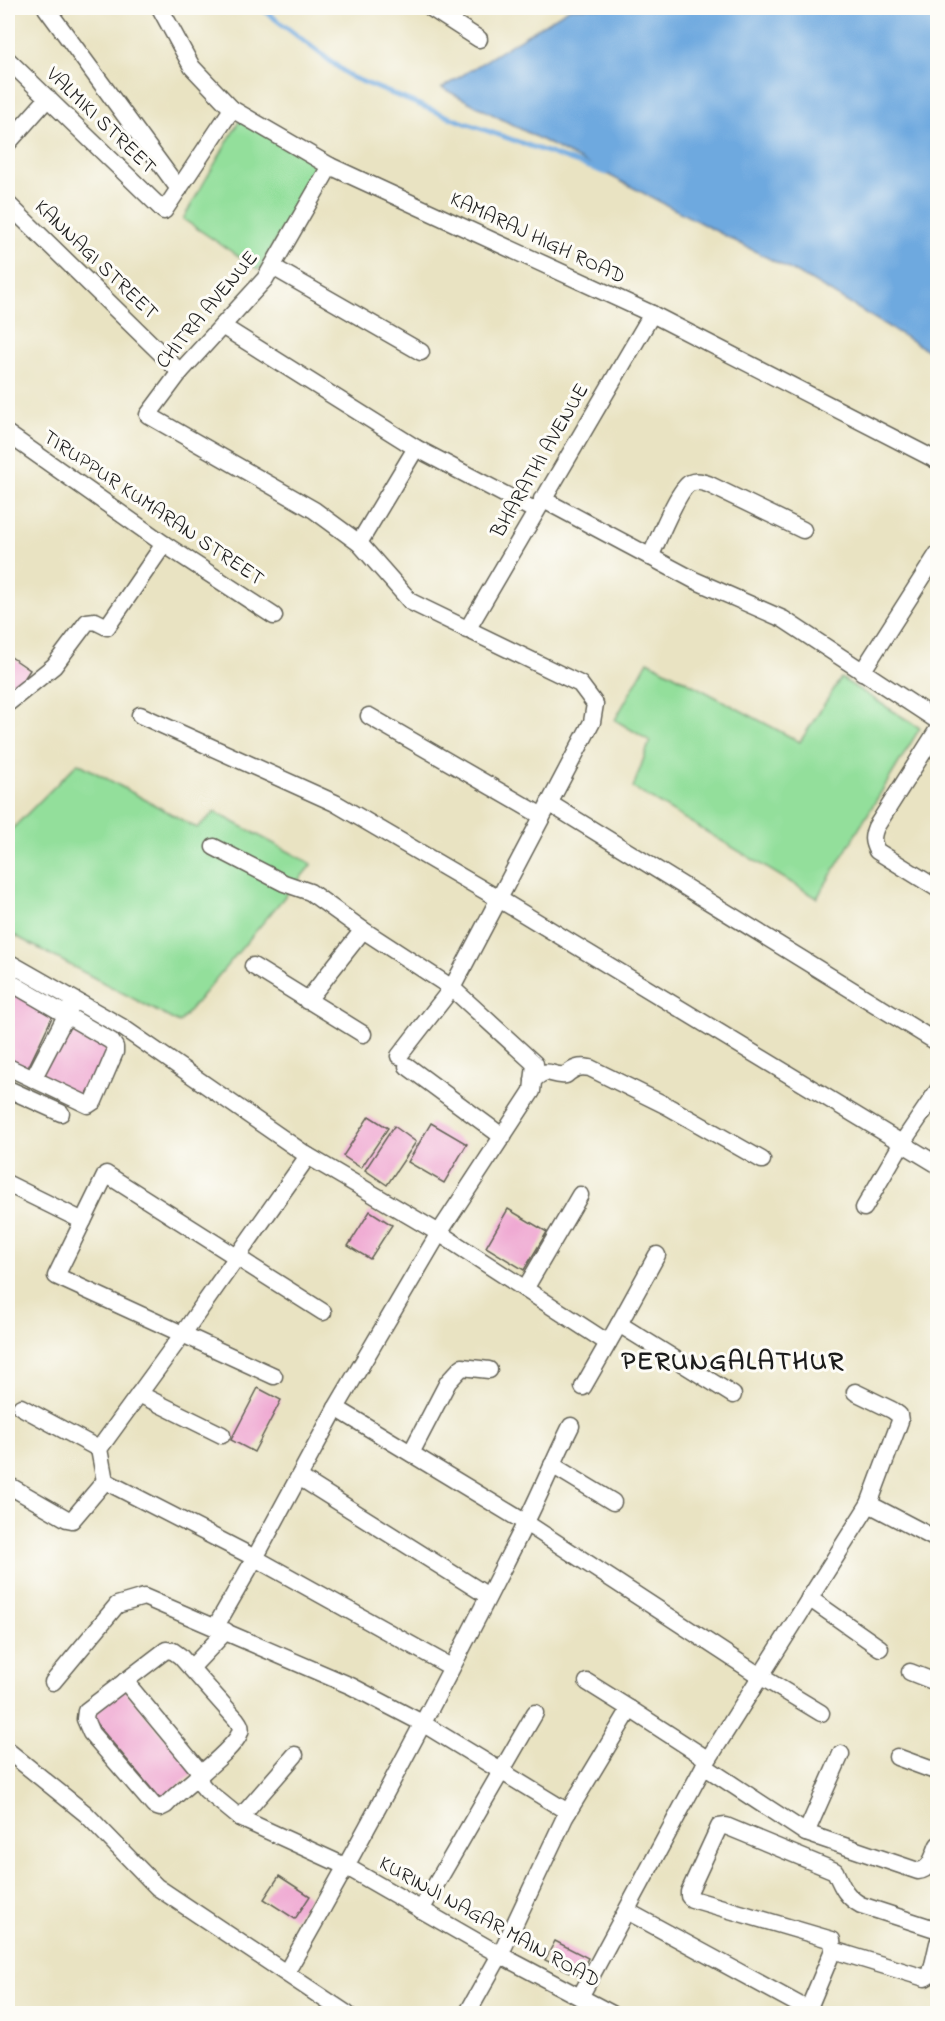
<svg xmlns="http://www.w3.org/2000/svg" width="945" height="2021" viewBox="0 0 945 2021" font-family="'Indie Flower',sans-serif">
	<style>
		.green { fill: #93df9b; stroke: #587e5c; stroke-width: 1.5 }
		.water { fill: #6ea9df; stroke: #45627e; stroke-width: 1.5 }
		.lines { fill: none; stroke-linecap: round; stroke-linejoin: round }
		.stream { stroke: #6ea9df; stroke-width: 5 }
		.building { fill: #efa8d2 }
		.minor-casing { stroke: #646256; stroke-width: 19 }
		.minor { stroke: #fff; stroke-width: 16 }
		.labels { text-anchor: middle; stroke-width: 6; stroke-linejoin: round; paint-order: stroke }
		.street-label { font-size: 21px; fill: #1c1c1c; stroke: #fdfcf7 }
		.district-label { font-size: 27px; font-weight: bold; letter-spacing: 1.5px; fill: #1c1c1c; stroke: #fdfcf7 }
	</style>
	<rect width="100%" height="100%" fill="#fdfcf7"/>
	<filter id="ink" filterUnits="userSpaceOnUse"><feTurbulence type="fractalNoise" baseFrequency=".0167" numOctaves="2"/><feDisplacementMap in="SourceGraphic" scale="12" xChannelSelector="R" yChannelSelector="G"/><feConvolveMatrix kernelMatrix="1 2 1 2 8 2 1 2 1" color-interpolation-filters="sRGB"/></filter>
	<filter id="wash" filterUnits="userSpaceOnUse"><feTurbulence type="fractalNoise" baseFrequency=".008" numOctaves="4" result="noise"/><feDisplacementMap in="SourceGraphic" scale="24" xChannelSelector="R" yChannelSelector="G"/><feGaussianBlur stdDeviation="1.35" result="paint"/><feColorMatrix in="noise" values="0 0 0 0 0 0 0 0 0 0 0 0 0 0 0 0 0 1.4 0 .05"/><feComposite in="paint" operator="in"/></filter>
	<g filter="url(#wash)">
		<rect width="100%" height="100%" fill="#e9e3c2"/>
		<g class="green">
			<path d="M240 120 319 164 259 270 183 219Z"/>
			<path d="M648 661 800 742 841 678 920 728 817 898 633 788 650 741 615 720Z"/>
			<path d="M78 763 197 828 215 812 312 864 179 1023 8 932V833Z"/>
		</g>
		<path class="water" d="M570 8H937V356L812 281 442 88Z"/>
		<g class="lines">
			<path class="stream" d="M261 8 351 77 454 119 606 173"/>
		</g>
		<g id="blocks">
			<g class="building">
				<path d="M8 655 30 670 8 703Z"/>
				<path d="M8 988 55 1011 25 1074 8 1065Z"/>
				<path d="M68 1021 113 1044 83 1101 39 1078Z"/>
				<path d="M369 1116 388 1128 361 1168 343 1156Z"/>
				<path d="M431 1123 467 1144 444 1183 408 1162Z"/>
				<path d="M394 1126 416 1142 387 1185 365 1170Z"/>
				<path d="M508 1209 547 1232 524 1270 486 1247Z"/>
				<path d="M370 1211 392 1225 370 1259 348 1246Z"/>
				<path d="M258 1388 281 1400 254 1452 231 1440Z"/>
				<path d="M123 1688 194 1772 161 1800 90 1716Z"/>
				<path d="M279 1876 310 1896 295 1919 264 1899Z"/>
				<path d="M555 1941 588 1958 579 1976 545 1960Z"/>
			</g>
		</g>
	</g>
	<g filter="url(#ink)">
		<use href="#blocks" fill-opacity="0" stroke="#646256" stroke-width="1.5"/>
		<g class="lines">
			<g class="minor-casing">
				<g id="minor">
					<path d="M46 8 179 189"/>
					<path d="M160 8 192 67 232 109 330 166 652 314 938 461"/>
					<path d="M431 8 479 39"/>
					<path d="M8 60 164 211 232 109"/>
					<path d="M8 143 48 98"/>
					<path d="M8 204 180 372"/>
					<path d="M273 267 421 352"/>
					<path d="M222 326 416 448 536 511"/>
					<path d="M8 434 164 544 274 616"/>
					<path d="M542 499 694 580 783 619 938 721"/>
					<path d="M359 543 416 448"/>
					<path d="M650 557C657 543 678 489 690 483 696 480 702 482 708 484L803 530"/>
					<path d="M467 630 652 314"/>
					<path d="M862 672 938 553"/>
					<path d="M8 703 54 666 87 622 95 621 107 627 164 544"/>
					<path d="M140 715 335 803 499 899 938 1165"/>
					<path d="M369 716 542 816"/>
					<path d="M938 729 876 827C872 837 872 841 877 851L938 889"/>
					<path d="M549 803 938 1043"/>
					<path d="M214 847 284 883 310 892 363 930 452 988 592 722 595 704 580 684 411 602 359 543 314 510 148 415 180 372 265 279 330 166"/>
					<path d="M8 962 122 1027 308 1156 439 1233 608 1343"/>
					<path d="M253 966 363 1034"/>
					<path d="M8 981 111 1041 115 1047V1052L94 1101 88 1105 8 1067"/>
					<path d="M307 1001 363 930"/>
					<path d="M399 1056 452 988 535 1064 532 1091 439 1233 336 1408 255 1558 451 1667"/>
					<path d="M407 1066 503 1137"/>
					<path d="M33 1079 71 1006"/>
					<path d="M533 1080C550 1065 549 1077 566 1075 574 1068 579 1066 590 1068L667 1106 762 1160"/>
					<path d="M8 1089 61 1113"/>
					<path d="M8 1184 83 1221 56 1276 274 1376"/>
					<path d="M864 1208 902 1143 938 1090"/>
					<path d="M83 1221 106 1174 323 1312"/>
					<path d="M525 1289 580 1195"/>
					<path d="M619 1324 657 1255"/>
					<path d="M583 1387 619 1324 733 1395"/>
					<path d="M139 1394 222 1435"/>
					<path d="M21 1407 99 1449"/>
					<path d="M336 1408 526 1523 760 1676 821 1713"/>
					<path d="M411 1453 448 1382 462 1367 489 1370"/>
					<path d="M552 1465 613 1502"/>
					<path d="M299 1477 488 1596"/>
					<path d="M105 1481 99 1449 182 1335 308 1156"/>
					<path d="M105 1481 255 1558 216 1626"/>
					<path d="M8 1485 67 1519 72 1520 105 1481"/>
					<path d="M869 1504 938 1540"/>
					<path d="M809 1598 880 1648"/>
					<path d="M166 1650 173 1651 180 1656 236 1719C239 1723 242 1727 240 1732 236 1749 180 1789 166 1805L160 1808 154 1806 91 1733 85 1719 86 1711Z"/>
					<path d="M191 1668 226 1631"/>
					<path d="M910 1672 938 1683"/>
					<path d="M125 1681 197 1768 201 1784 206 1790 240 1818 347 1867 500 1955 612 2014"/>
					<path d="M53 1682 117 1605 144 1597 351 1686 422 1723 568 1812"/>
					<path d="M587 1682 630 1709"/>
					<path d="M8 1751 86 1814 157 1887 347 2014"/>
					<path d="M897 1757 938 1772"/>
					<path d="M704 1766 806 1833 918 1871C931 1870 933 1856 938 1845"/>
					<path d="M240 1818 295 1755"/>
					<path d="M806 1833 841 1754"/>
					<path d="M421 1910 535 1713"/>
					<path d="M627 1911 816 2014"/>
					<path d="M938 1943 933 1965 938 1966"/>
					<path d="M833 1950 925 1978 930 1975 933 1965"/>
					<path d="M286 1973C370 1826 449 1676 525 1524 541 1492 555 1458 571 1426"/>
					<path d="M580 1997 704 1766 869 1504 900 1421 899 1415 892 1410 855 1392"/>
					<path d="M808 2010 833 1950 832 1940 692 1899 689 1896V1892L719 1827 726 1826 835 1871C842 1887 846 1897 861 1905L935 1929 938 1931"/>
					<path d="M467 2014 500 1955 565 1817 630 1709 707 1759"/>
				</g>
			</g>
			<use href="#minor" class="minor"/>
		</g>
	</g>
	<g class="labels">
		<g class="street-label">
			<text transform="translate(102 120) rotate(44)" y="7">VALMIKI STREET</text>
			<text transform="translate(538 237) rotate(25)" y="7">KAMARAJ HIGH ROAD</text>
			<text transform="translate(97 259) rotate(44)" y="7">KANNAGI STREET</text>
			<text transform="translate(206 309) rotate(-50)" y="7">CHITRA AVENUE</text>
			<text transform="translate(539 460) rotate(-60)" y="7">BHARATHI AVENUE</text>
			<text transform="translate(154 507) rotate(34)" y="7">TIRUPPUR KUMARAN STREET</text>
			<text transform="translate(490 1921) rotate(29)" y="7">KURINJI NAGAR MAIN ROAD</text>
		</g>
		<g class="district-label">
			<text x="733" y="1369">PERUNGALATHUR</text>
		</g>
	</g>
	<rect width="945" height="2021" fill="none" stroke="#fdfcf7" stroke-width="30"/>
</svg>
